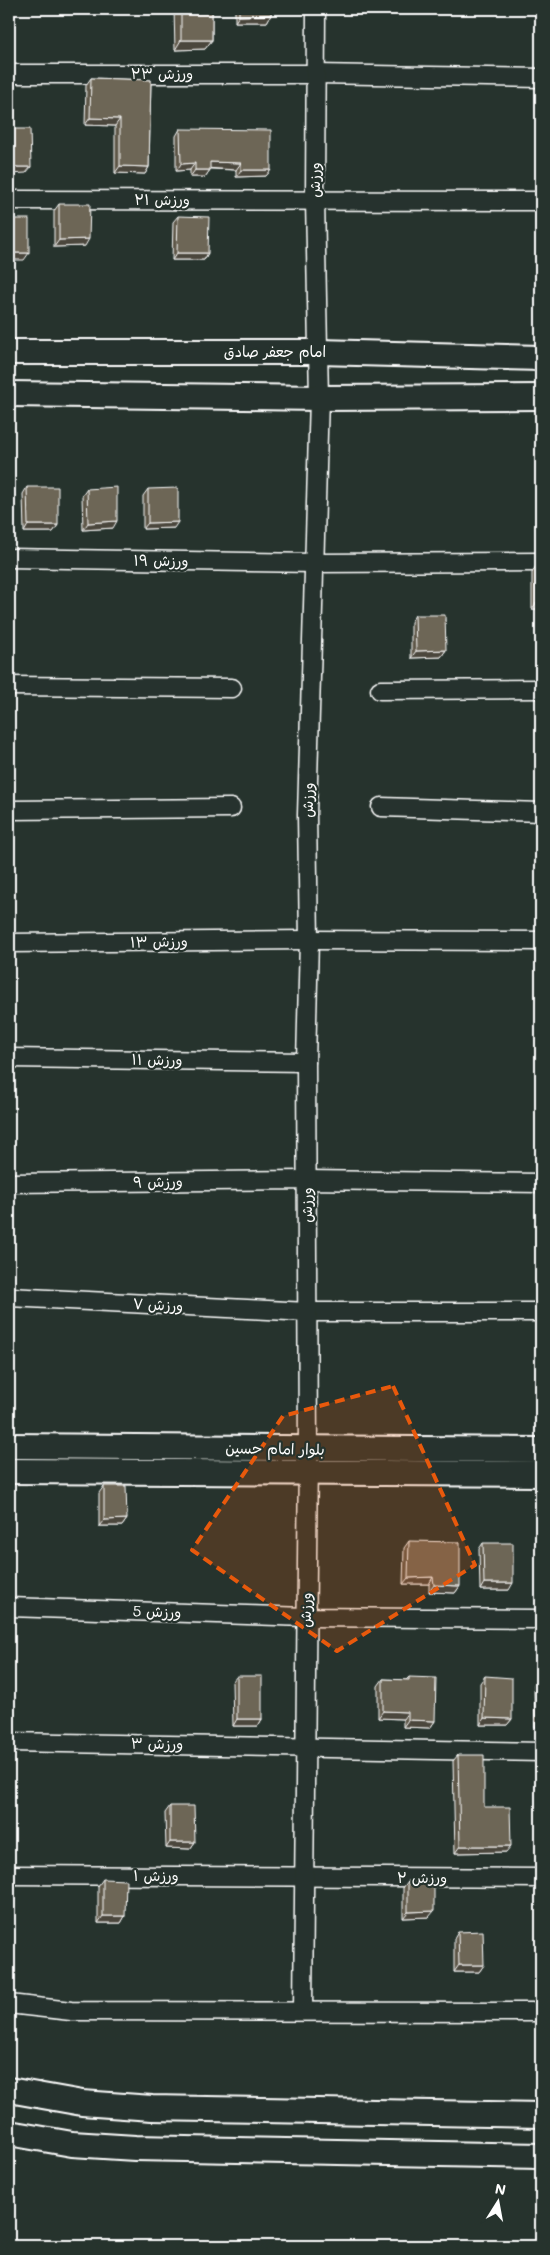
<svg xmlns="http://www.w3.org/2000/svg" width="550" height="2255" viewBox="0 0 550 2255" font-family="Mali,'Playpen Sans Arabic',sans-serif">
	<style>
		.lines { fill: none; stroke-linecap: round; stroke-linejoin: round }
		.street-casing { stroke: #fff; stroke-width: 21 }
		.secondary-casing { stroke: #fff; stroke-width: 28 }
		.street { stroke: #26332d; stroke-width: 18 }
		.secondary { stroke: #26332d; stroke-width: 24 }
		.wall { fill: #5e584a; stroke: #fff }
		.shaded-wall { fill: #4c473c; stroke: #fff }
		.building { fill: #6d6656; stroke: #fff }
		.marked { fill: #e8590c; fill-opacity: 0.2; stroke: #e8590c; stroke-width: 4; stroke-dasharray: 10 6; stroke-linejoin: round }
		.labels { text-anchor: middle; stroke-width: 4.5; stroke-linejoin: round; paint-order: stroke }
		.street-label { font-size: 15px; fill: #fff; stroke: #26332d }
	</style>
	<rect width="100%" height="100%" fill="#26332d"/>
	<filter id="ink" filterUnits="userSpaceOnUse"><feTurbulence type="fractalNoise" baseFrequency=".02" numOctaves="2"/><feDisplacementMap in="SourceGraphic" scale="10" xChannelSelector="R" yChannelSelector="G"/><feConvolveMatrix kernelMatrix="1 2 1 2 8 2 1 2 1" color-interpolation-filters="sRGB"/></filter>
	<g filter="url(#ink)">
		<g class="lines">
			<g class="street-casing">
				<g id="street">
					<path d="M9 74H316L541 78"/>
					<path d="M9 200 541 201"/>
					<path d="M9 558 314 563 541 562"/>
					<path d="M9 686 232 688"/>
					<path d="M380 690 541 689"/>
					<path d="M381 807 541 812"/>
					<path d="M9 810 231 808"/>
					<path d="M9 943 309 940 541 941"/>
					<path d="M9 1058 306 1062"/>
					<path d="M9 1183 307 1180 541 1183"/>
					<path d="M9 1297 308 1312H541"/>
					<path d="M9 1607 305 1617 541 1619"/>
					<path d="M9 1742 541 1752"/>
					<path d="M9 1875 541 1878"/>
					<path d="M9 2004 71 2011 541 2012"/>
					<path d="M303 2011 308 1449 306 1062 309 940 307 815 319 398 315 200 316 9"/>
				</g>
			</g>
			<g class="secondary-casing">
				<g id="secondary">
					<path d="M9 352H319L541 358"/>
					<path d="M9 394 319 398 541 397"/>
					<path d="M9 1446 541 1450"/>
					<path d="M9 1471 541 1474"/>
					<path d="M9 2090 82 2103 152 2108 541 2115"/>
					<path d="M9 2133 72 2144 135 2148 541 2156"/>
				</g>
			</g>
			<use href="#street" class="street"/>
			<use href="#secondary" class="secondary"/>
		</g>
		<g class="wall">
			<path d="M174 9H212V40L205 49 175 50Z"/>
			<path d="M235 9H271V15L267 22H235Z"/>
			<path d="M91 78 151 80 149 167 145 174 115 173V126L85 125 86 85Z"/>
			<path d="M180 129 271 170 266 176 236 177V170L210 169V170L205 177H190V170L176 171V136Z"/>
			<path d="M59 204 85 246 54 247V211Z"/>
			<path d="M178 216 208 253 204 260H172L173 222Z"/>
			<path d="M27 487 58 525 53 532H24L23 494Z"/>
			<path d="M87 489 113 528 83 530 82 496Z"/>
			<path d="M148 489 174 528 143 529V496Z"/>
			<path d="M536 566 541 609H532V573Z"/>
			<path d="M415 615 446 650 441 657 411 658V622Z"/>
			<path d="M104 1486 127 1519 122 1526H99V1493Z"/>
			<path d="M409 1541 460 1586 455 1593 429 1592V1584H403L404 1548Z"/>
			<path d="M483 1543 509 1590H480L479 1549Z"/>
			<path d="M237 1676 262 1719 258 1726H233L232 1682Z"/>
			<path d="M485 1676 512 1719 507 1725H480V1683Z"/>
			<path d="M409 1677 435 1721 430 1728 403 1727V1719L378 1718V1686L383 1679 406 1680Z"/>
			<path d="M539 1678 541 1728 535 1727 534 1684Z"/>
			<path d="M458 1755 484 1807 506 1852 455 1853 453 1761Z"/>
			<path d="M170 1806 195 1842 190 1849 166 1848 165 1813Z"/>
			<path d="M103 1879 125 1916 121 1923H98V1886Z"/>
			<path d="M408 1881 429 1917 403 1918V1888Z"/>
			<path d="M458 1932 484 1965 479 1972H454V1939Z"/>
		</g>
		<g class="shaded-wall">
			<path d="M538 9H541V13H535Z"/>
			<path d="M271 15 267 22H235L239 16Z"/>
			<path d="M181 40H212L205 49 175 50Z"/>
			<path d="M90 118 120 119 115 126 85 125Z"/>
			<path d="M210 162 241 163 236 170 205 168Z"/>
			<path d="M195 163 190 170 176 171 181 164Z"/>
			<path d="M120 166 149 167 145 174 115 173Z"/>
			<path d="M9 167H31L26 173 9 174Z"/>
			<path d="M195 170H210L205 177H190Z"/>
			<path d="M241 170H271L266 176 236 177Z"/>
			<path d="M89 239 85 246 54 247 59 240Z"/>
			<path d="M9 253H29L24 260H9Z"/>
			<path d="M177 253H208L204 260H172Z"/>
			<path d="M117 521 113 528 83 530 88 523Z"/>
			<path d="M178 522 174 528 143 529 148 523Z"/>
			<path d="M28 525H58L53 532H24Z"/>
			<path d="M537 602H541V609H532Z"/>
			<path d="M446 650 441 657 411 658 416 651Z"/>
			<path d="M127 1519 122 1526H99L104 1520Z"/>
			<path d="M433 1577 429 1584H403L408 1578Z"/>
			<path d="M484 1583H513L509 1590H480Z"/>
			<path d="M434 1585 460 1586 455 1593 429 1592Z"/>
			<path d="M383 1711 408 1712 403 1719 378 1718Z"/>
			<path d="M484 1718 512 1719 507 1725H480Z"/>
			<path d="M237 1719H262L258 1726H233Z"/>
			<path d="M408 1720 435 1721 430 1728 403 1727Z"/>
			<path d="M540 1721H541V1728L535 1727Z"/>
			<path d="M170 1842H195L190 1849 166 1848Z"/>
			<path d="M460 1846H511L506 1852 455 1853Z"/>
			<path d="M434 1911 429 1917 403 1918 408 1912Z"/>
			<path d="M103 1916H125L121 1923H98Z"/>
			<path d="M459 1965H484L479 1972H454Z"/>
		</g>
		<g class="building">
			<rect x="181" y="9" width="31" height="31"/>
			<path d="M239 9H271V15L239 16Z"/>
			<path d="M91 78 151 80 149 167 120 166V119L90 118Z"/>
			<path d="M9 129H30L31 167H9Z"/>
			<path d="M180 129 271 130V170H241V163L210 162V170H195V163L181 164Z"/>
			<path d="M59 204H90L89 239 59 240Z"/>
			<path d="M178 216 209 217 208 253H177Z"/>
			<rect x="9" y="219" width="20" height="34"/>
			<path d="M27 487H58V525H28Z"/>
			<path d="M117 487V521L88 523 87 489Z"/>
			<path d="M178 488V522L148 523V489Z"/>
			<path d="M536 566H541V602H537Z"/>
			<path d="M415 615H445L446 650 416 651Z"/>
			<path d="M104 1486H126L127 1519 104 1520Z"/>
			<path d="M409 1541 460 1542V1586L434 1585 433 1577 408 1578Z"/>
			<path d="M483 1543H513V1583H484Z"/>
			<rect x="237" y="1676" width="25" height="43"/>
			<path d="M485 1676 512 1678V1719L484 1718Z"/>
			<path d="M409 1677 436 1678 435 1721 408 1720V1712L383 1711V1679L409 1680Z"/>
			<path d="M539 1678H541V1721H540Z"/>
			<path d="M458 1755H484V1807H510L511 1846H460Z"/>
			<path d="M170 1806H194L195 1842H170Z"/>
			<path d="M103 1879 126 1880 125 1916H103Z"/>
			<path d="M408 1881H434V1911L408 1912Z"/>
			<path d="M483 1931 484 1965H459L458 1932Z"/>
		</g>
	</g>
	<path class="marked" d="M393 1386 475 1565 337 1651 192 1550 283 1416Z"/>
	<g class="labels">
		<g class="street-label">
			<text x="162" y="79">ورزش ۲۳</text>
			<text transform="translate(315 180) rotate(-90)" y="5">ورزش</text>
			<text x="162" y="205">ورزش ۲۱</text>
			<text x="275" y="357">امام جعفر صادق</text>
			<text transform="translate(161 561) rotate(1)" y="5">ورزش ۱۹</text>
			<text transform="translate(308 800) rotate(-89)" y="5">ورزش</text>
			<text transform="translate(159 942) rotate(-1)" y="5">ورزش ۱۳</text>
			<text transform="translate(157 1060) rotate(1)" y="5">ورزش ۱۱</text>
			<text transform="translate(158 1182) rotate(-1)" y="5">ورزش ۹</text>
			<text transform="translate(307 1205) rotate(-90)" y="5">ورزش</text>
			<text transform="translate(158 1305) rotate(3)" y="5">ورزش ۷</text>
			<text transform="translate(275 1449) rotate(1)" y="5">بلوار امام حسین</text>
			<text transform="translate(306 1610) rotate(-89)" y="5">ورزش</text>
			<text transform="translate(157 1612) rotate(2)" y="5">ورزش 5</text>
			<text transform="translate(157 1744) rotate(1)" y="5">ورزش ۳</text>
			<text x="156" y="1881">ورزش ۱</text>
			<text x="422" y="1883">ورزش ۲</text>
		</g>
	</g>
	<rect width="550" height="2255" fill="none" stroke="#26332d" stroke-width="30"/>
	<rect x="15" y="15" width="520" height="2225" fill="none" stroke="#fff" stroke-width="2" filter="url(#ink)"/>
	<g transform="translate(498 2202) rotate(11)" stroke="#26332d" stroke-width="4" paint-order="stroke">
	<path d="M0-4L9 19L0 12L-9 19Z" fill="#ffffff"/>
	<text y="-8" font-size="14" font-weight="bold" text-anchor="middle" fill="#ffffff">N</text>
	</g>
</svg>
